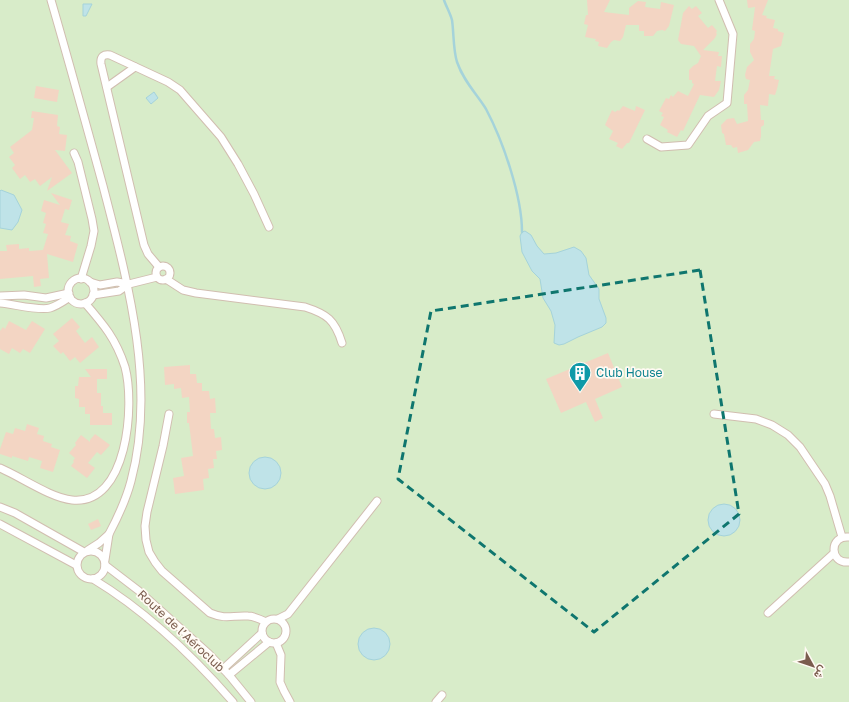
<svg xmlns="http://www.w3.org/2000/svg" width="849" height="702" viewBox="0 0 849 702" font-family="'Golos Text',Vazirmatn,sans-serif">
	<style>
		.green { fill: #d8ecc9 }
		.water { fill: #bfe3e8; stroke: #a5d3da }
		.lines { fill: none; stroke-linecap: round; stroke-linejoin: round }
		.stream { stroke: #a5d3da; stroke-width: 2.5 }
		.building { fill: #f3d5c3 }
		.street-casing { stroke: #d1beb0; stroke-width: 9 }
		.street { stroke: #fff; stroke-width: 7 }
		.marked { fill: none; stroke: #0f766e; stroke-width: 3; stroke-dasharray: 8 5; stroke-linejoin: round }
		.labels { text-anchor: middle; stroke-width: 3.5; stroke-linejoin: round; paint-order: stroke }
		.culture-label { font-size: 12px; fill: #0d838f; stroke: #fffaf3; text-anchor: start }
		.street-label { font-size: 12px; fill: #7a5c4d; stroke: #fffaf3 }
	</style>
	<rect width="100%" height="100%" fill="#fdf6ec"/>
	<rect class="green" x="0" y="0" width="849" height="702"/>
	<g class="water">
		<path d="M83 4H92L86 16H83Z"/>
		<path d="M154 92 158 98 151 104 146 98Z"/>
		<path d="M1 190 14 195 22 210 18 222 12 230 0 228V191Z"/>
		<path d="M525 231 531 235 537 246 544 254 556 253 574 247 581 251 586 258 589 275 599 289V299L606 318V323L602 327 578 337 564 344 559 345 554 343 555 325 551 311 543 298 540 279 532 271 522 252 520 236 522 232Z"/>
		<circle cx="265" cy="473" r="16"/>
		<circle cx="724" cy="520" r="16"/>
		<circle cx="374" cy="644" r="16"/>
	</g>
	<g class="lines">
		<path class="stream" d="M444 0C446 6 450 13 452 20 454 34 453 49 457 62 464 82 476 93 486 109 503 141 522 196 522 232"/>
	</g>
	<g class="building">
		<path d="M587 0H610L604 12 629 15V8L638 1 646 2 645 7 660 9 661 2 674 5 669 26 665 31 662 30 657 31 653 36H644V31H639V25H626L623 37 620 41 614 40 611 42 607 48 598 46 599 42 595 41 596 39 585 37 588 25 584 24 586 15H588Z"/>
		<path d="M747 0H768L762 15 767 16 766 18 775 20 773 28 778 29V31L784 33 781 46 773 49 769 76H775L774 79 779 80 777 89 775 95 769 94 768 106 760 105 761 120H764V125L761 127V136L760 141 754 142 748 150 738 153 737 147 733 148 731 145H726L724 134 722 133 721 125 727 119 734 118 737 124 748 121 747 104H744V95L748 90 750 80 746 79 745 75 747 67 754 60 750 52V44L754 39 755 31 752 30 755 7 748 8Z"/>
		<path d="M689 6 692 9 696 6 702 13 698 16 708 28 712 25 717 31 716 33 717 34 715 38 703 50 719 52 718 56H722L721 67 717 66 715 81H721L719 90 714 97 700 95 683 131 681 130 677 137 667 132 668 130 660 125 664 117 661 116 663 113 659 111 666 98 669 99 671 95 673 97 678 91 688 96 694 84 692 83V80H689V70L693 66 698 63 701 56 694 46 681 44 678 40 683 13Z"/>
		<path d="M36 86 59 90 57 102 34 98Z"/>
		<path d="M623 106 635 111 636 106 645 110 629 143H627L622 149 616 146 618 143 609 139 613 131 605 125 612 110 615 112 618 110 619 111Z"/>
		<path d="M32 111 58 115 57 126 60 127 59 134 67 135 65 151 55 150 72 173 47 191 52 177 40 186 35 179 30 182 25 175 20 179 12 168 15 165 9 157 14 153 10 147 32 130 34 118H31Z"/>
		<path d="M51 193 72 200 69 210 65 209 61 222 69 224 65 235 71 236 70 241 78 244 73 262 47 254 49 278 40 279 41 286 34 287 33 276 0 279V251H7L6 245 19 244V249L29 248V251L43 250 48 234 43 233 46 224 43 223 46 213 41 211 44 200 60 205Z"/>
		<path d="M72 318 80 327 76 331 85 343 92 337 99 347 80 363 75 357 70 361 63 352 61 354 53 346 59 341 53 334Z"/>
		<path d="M9 321 26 330 32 321 45 329 30 353 23 349 20 353 12 348 9 354 0 349V331L3 327 5 329Z"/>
		<path d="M608 353 622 387 595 399 603 418 595 422 586 402 561 413 546 379Z"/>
		<path d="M190 365V374H196L197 383H202V391H209L210 399 215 398 216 413H210L211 429H214L215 438 221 437 222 450 216 451 217 459H213L214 468 208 469 209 478 203 479 204 490 175 494 173 478 184 476 181 458 193 456 189 423H187V412H190L189 397 182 398 181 388 174 389V384L165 385 164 367Z"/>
		<path d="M85 369H107V379H97V393H101V406H103V413H112V425H90V414H85V407H79V399L75 398V386H78L79 377H91Z"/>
		<path d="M27 424 39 428 37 434 44 436 43 441 52 444 51 447 60 450 53 472 40 468 42 461 29 457 28 461 12 456V458L0 454V449L6 432 13 434 15 428 25 431Z"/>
		<path d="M95 434 110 445 101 455 97 452 88 463 95 468 87 478 71 466 74 462 73 461 75 458 69 453 76 445 75 443 81 435 90 442V440Z"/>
		<path d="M98 519 101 526 91 530 88 524Z"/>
	</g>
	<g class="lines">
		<g class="street-casing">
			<g id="street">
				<path d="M51 0C69 62 86 124 103 186 127 279 157 385 131 481 126 500 118 517 109 534"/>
				<path d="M107 87 135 67"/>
				<path d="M647 139 661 147 688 145 708 116 727 103 733 34 719 0"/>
				<path d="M74 153 78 162 92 219 94 231 91 246 81 279"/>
				<circle cx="163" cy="273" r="7"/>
				<path d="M159 267 148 254 144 245 101 64C100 56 104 54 110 55L168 82 180 90 221 137 238 164 254 194 269 227"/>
				<circle cx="81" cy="291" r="13"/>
				<path d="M166 279 183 290 196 293 305 307C327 314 335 320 342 343"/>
				<path d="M90 282 100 285 117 282 129 284 157 277"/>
				<path d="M93 295 119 291 129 284"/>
				<path d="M0 296 24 295 46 298 69 293"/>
				<path d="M0 303C13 304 39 311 50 308 57 306 64 301 70 297"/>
				<path d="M169 414 163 446 147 512 145 526 146 540 149 552 155 562 162 571 210 613C227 620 232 615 248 616 254 616 260 619 266 622"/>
				<path d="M714 414 756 419 772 425 788 435 800 447 825 484 830 496 842 537"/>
				<path d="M0 468C21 477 51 498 72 500 128 506 135 404 125 367 116 339 104 325 85 303"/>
				<path d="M0 507 15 513 84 552"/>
				<path d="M0 524 76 565"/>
				<path d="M849 537C829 535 829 564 849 562"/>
				<path d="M88 550 99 543 109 534 105 560"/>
				<circle cx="91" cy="565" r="14"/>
				<path d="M105 565 139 591 208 653 229 675 251 702"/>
				<path d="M93 579C146 611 193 656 233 702"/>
				<path d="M768 613 834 553"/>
				<circle cx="274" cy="631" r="12"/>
				<path d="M278 619 288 614 377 501"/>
				<path d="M276 643 281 655 280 682 284 691 290 702"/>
				<path d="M223 669 262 633"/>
				<path d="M229 675 269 642"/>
				<path d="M436 702 442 695"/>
			</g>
		</g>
		<use href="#street" class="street"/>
	</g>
	<path class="marked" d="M700 270 739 514 594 632 398 479 431 311Z"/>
	<defs>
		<g id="building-pin" transform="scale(1.15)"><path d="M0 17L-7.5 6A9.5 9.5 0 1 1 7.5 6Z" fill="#0f9aa8" stroke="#fffaf3"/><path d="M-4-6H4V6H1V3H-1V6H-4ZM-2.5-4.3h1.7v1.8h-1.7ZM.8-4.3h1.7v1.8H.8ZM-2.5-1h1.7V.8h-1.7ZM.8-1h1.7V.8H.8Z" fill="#fff"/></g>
	</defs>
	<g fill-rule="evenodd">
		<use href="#building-pin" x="580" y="373"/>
	</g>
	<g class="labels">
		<g class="culture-label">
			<text x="596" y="377">Club House</text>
		</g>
		<g class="street-label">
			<text transform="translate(181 631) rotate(43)" y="4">Route de l’Aéroclub</text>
		</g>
	</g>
	<g transform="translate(813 666) rotate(130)" stroke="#fffaf3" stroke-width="3" paint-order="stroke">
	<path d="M0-3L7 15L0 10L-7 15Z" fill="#7a5c4d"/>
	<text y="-6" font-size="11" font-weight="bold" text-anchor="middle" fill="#7a5c4d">ش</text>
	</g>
</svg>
